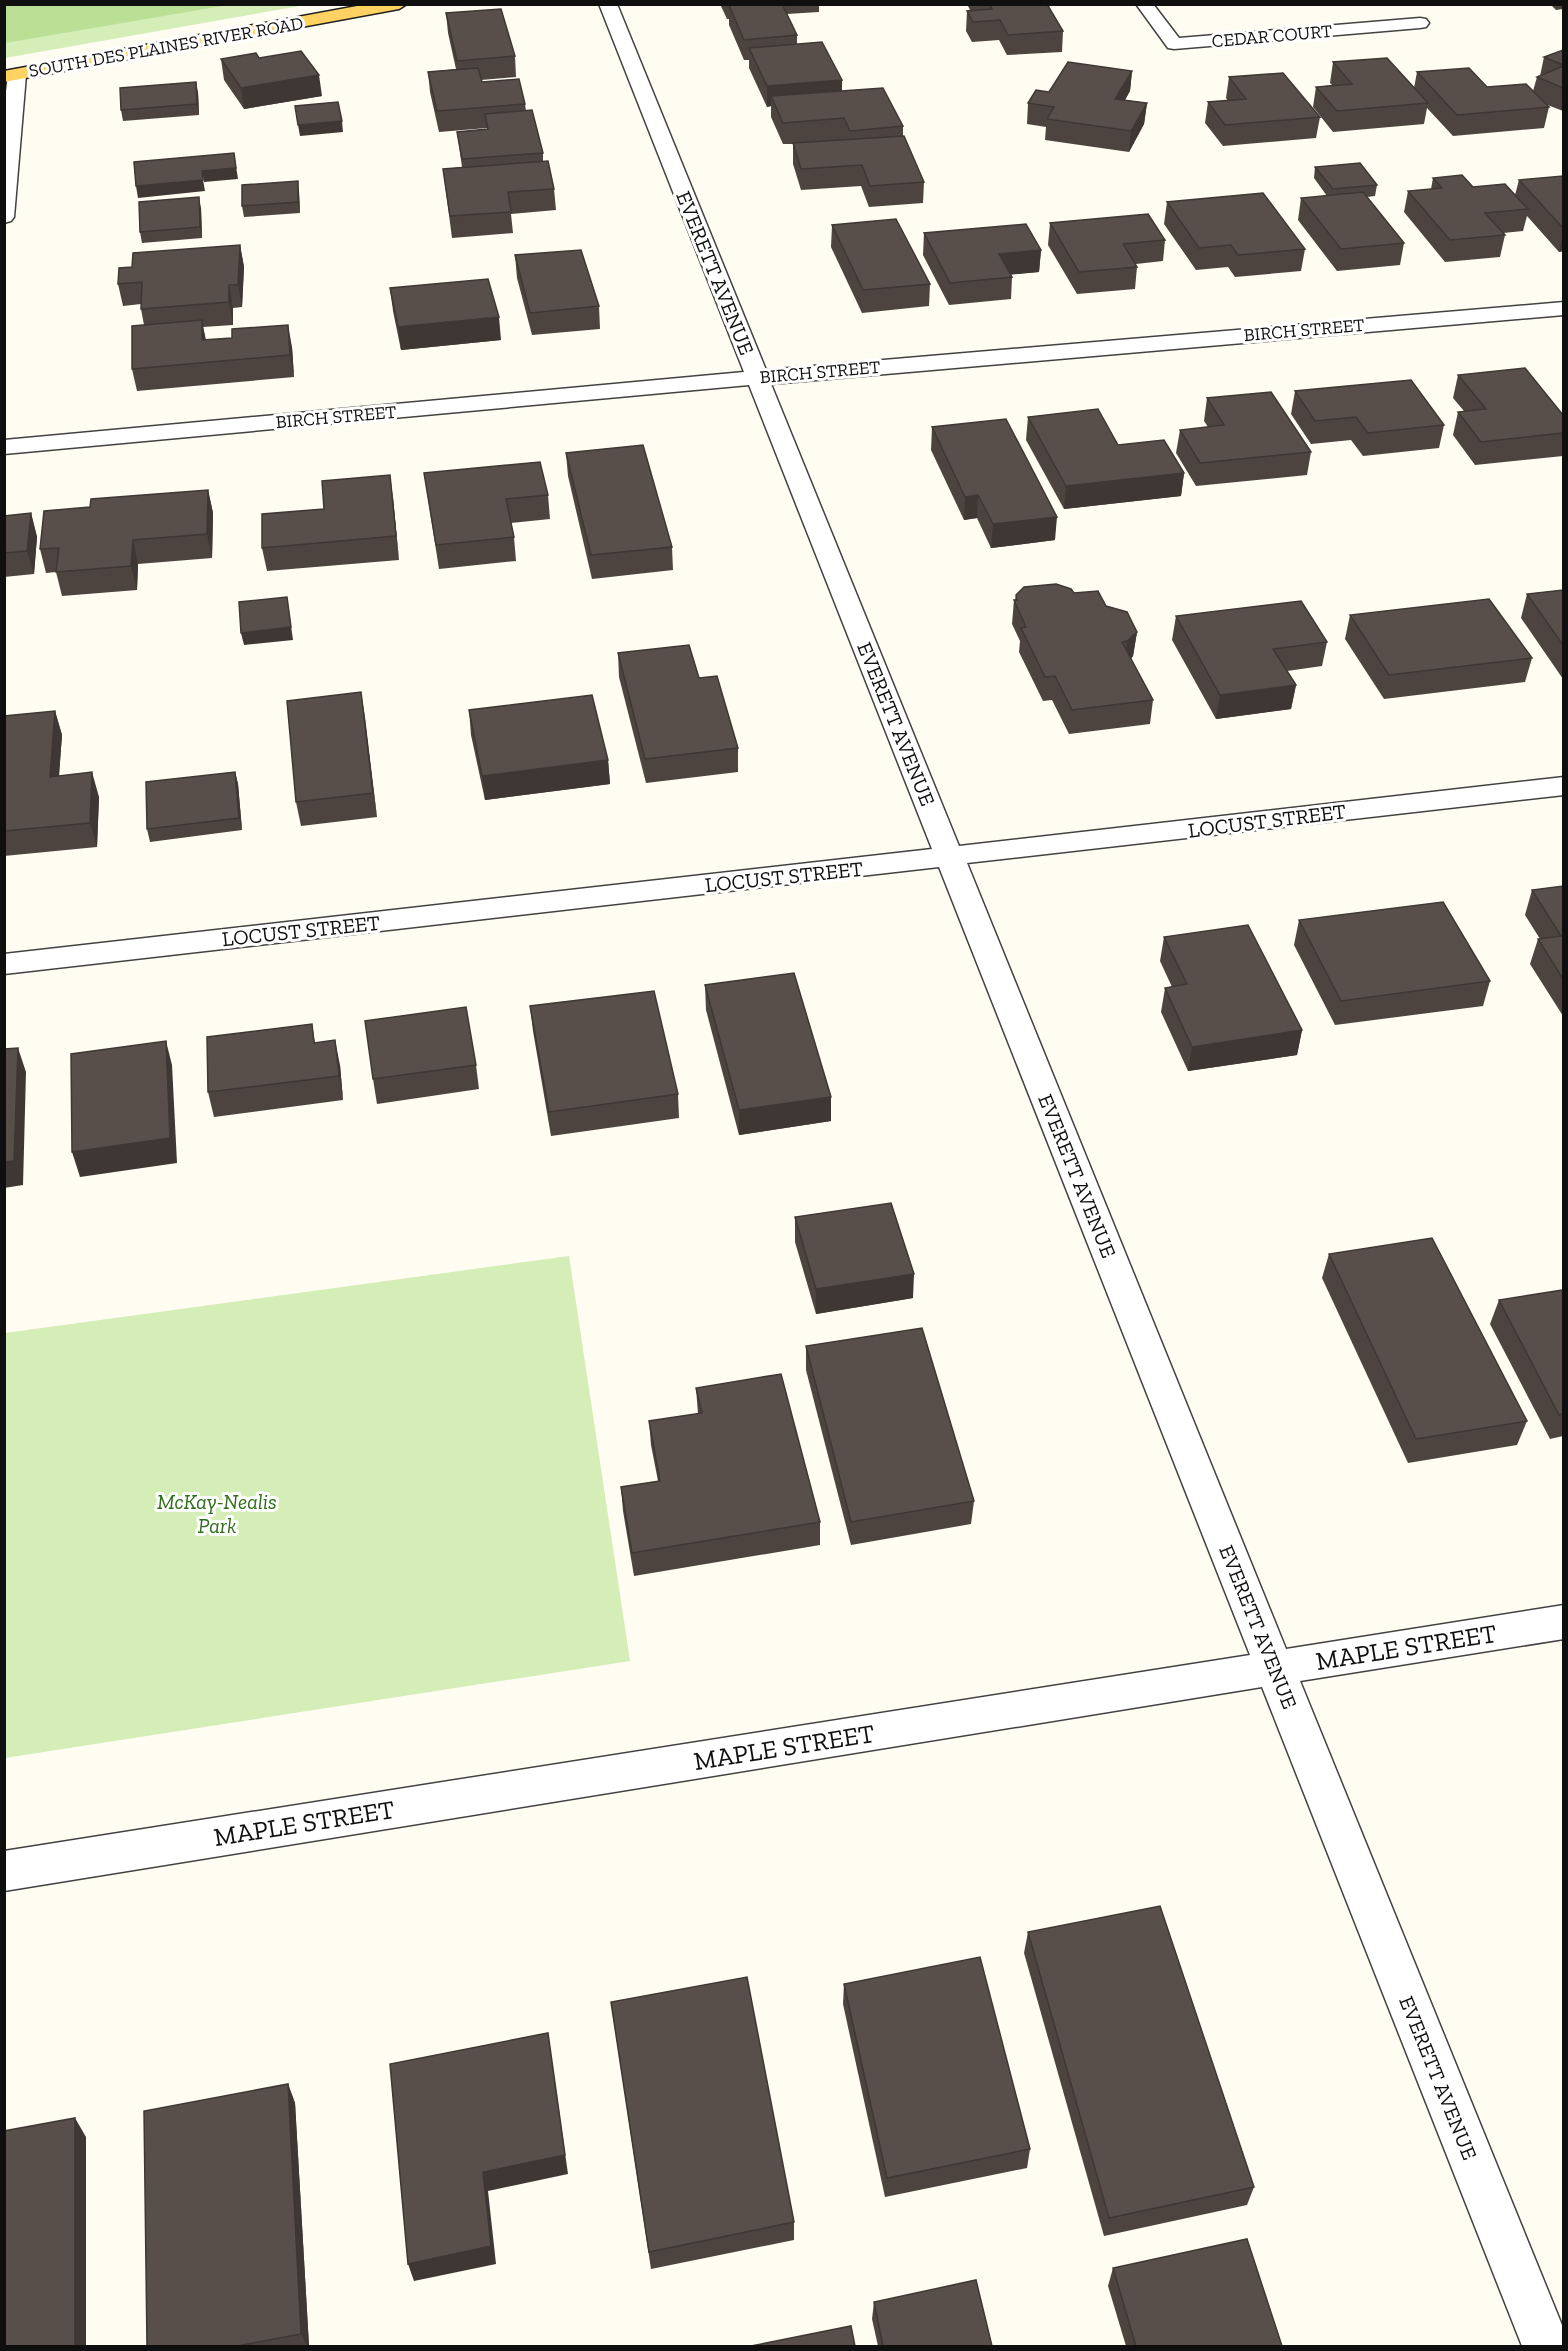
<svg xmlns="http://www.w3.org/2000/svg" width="1568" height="2351" viewBox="0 0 1568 2351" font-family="'Zilla Slab',serif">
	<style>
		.green { fill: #d5edb6 }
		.forest { fill: #b9e094 }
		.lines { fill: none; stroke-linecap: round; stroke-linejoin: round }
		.minor-casing { stroke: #424242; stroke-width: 3 }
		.major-casing { stroke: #202020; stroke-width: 3 }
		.minor { fill: #fff; fill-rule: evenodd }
		.major { fill: #ffd261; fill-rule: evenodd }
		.wall { fill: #4d4440 }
		.shaded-wall { fill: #3e3734 }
		.building { fill: #594f4a; stroke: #3e3734; stroke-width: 1.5 }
		.labels { text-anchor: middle; stroke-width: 6; stroke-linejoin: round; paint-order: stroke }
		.far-street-label { font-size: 18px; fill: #0f0f0f; stroke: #fff }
		.street-label { font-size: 21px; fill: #0f0f0f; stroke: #fff }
		.park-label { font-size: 21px; font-style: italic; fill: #2e6d19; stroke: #fff }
		.near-street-label { font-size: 26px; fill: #0f0f0f; stroke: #fff }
	</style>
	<rect width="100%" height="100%" fill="#fffcf1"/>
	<g class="green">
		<path d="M5 5H305L5 58Z"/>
		<path d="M569 1256 630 1661 5 1758V1333Z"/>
	</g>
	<path class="forest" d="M5 4H228V5L5 43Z"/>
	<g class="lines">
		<g class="minor-casing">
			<g id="minor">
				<path d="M599 4H617L766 370 1564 302V315L771 384 959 846 1564 777V795L967 863 1286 1649 1564 1605V1639L1300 1681 1564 2330V2346H1522L1262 1687 4 1891V1851L1250 1655 939 867 4 974V954L932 849 749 385 4 454V440L744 372Z"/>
				<path d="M1136 4H1153L1179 38 1420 18 1426 19 1429 23 1426 27 1420 28 1174 49 1168 48Z"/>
				<path d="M17 69 24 71 26 75 14 217 11 221 4 223V108L8 75 10 71Z"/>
			</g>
		</g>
		<g class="major-casing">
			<path id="major" d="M368 4H407L399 9 4 82V71Z"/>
		</g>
		<use href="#minor" class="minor"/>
		<use href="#major" class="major"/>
	</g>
	<g class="wall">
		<path d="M720 4H819V12L787 14 797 35V44L842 91 903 126V136L924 182 923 203 869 207 861 186 801 190 793 164V144H783L771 117V106L767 107 749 68V60H744L729 25V19H727Z"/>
		<path d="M967 4H1047L1063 31 1062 52 1007 55 999 40 972 42 966 31 967 11 970 10Z"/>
		<path d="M1550 4H1563V9L1556 10Z"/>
		<path d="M446 13 515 56 516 77 481 80 482 82 525 104 526 111 543 153V162L554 189 556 210 511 214 513 233 452 238 443 169 462 167 457 132 487 129V128L439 132 430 92 428 72 456 69 448 33Z"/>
		<path d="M1563 50V111L1545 104 1549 107 1544 128 1453 136 1427 108 1424 124 1333 132 1313 107 1316 87 1332 85 1330 83 1333 62 1414 88 1417 72 1487 87 1533 91 1537 77 1540 76 1544 57Z"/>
		<path d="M259 58 322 96 244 109 224 80 221 59Z"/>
		<path d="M1132 71 1130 91 1125 100 1147 103 1144 124 1129 152 1045 140 1046 127 1027 124 1028 103 1049 92Z"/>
		<path d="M1229 77 1320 117 1316 138 1223 146 1205 123 1208 102 1228 101 1226 98Z"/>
		<path d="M198 92 199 115 123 121 121 110Z"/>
		<path d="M1315 167 1377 185 1375 196 1367 197 1404 243 1400 265 1337 271 1298 220 1301 198 1327 196 1314 178Z"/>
		<path d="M1563 176V251L1559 252 1527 216 1523 231 1503 233 1505 235 1500 257 1445 262 1404 212 1408 191 1431 189 1433 178 1473 187 1515 195 1519 180Z"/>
		<path d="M299 192 300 213 244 217 242 206Z"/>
		<path d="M1167 202 1305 249 1301 271 1235 277 1228 267 1196 270 1164 224Z"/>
		<path d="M201 208 202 238 142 243 140 232Z"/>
		<path d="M1050 223 1165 240 1163 261 1136 264 1137 267 1135 289 1077 294 1048 245Z"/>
		<path d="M832 225 930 284 929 306 862 313 831 247Z"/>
		<path d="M924 233 1041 250 1039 272 1011 274 1012 277 1011 299 949 305 923 255Z"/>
		<path d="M240 245 244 267 242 307 233 308V325L203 327 206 340 292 347 294 377 137 391 132 369 144 325 141 309V304L123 306 118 284 132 267Z"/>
		<path d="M515 255 599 306 600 329 532 335 517 278Z"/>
		<path d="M390 288 501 340 401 350 393 311Z"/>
		<path d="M1458 375 1563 415V456L1475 465 1453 435 1458 412 1464 411 1453 398Z"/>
		<path d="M1295 391 1444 425 1439 448 1363 456 1351 440 1311 444 1291 414Z"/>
		<path d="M1207 398 1311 452 1307 475 1196 486 1176 453 1180 430 1208 427 1204 421Z"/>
		<path d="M1028 417 1184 473 1181 496 1064 509 1026 440Z"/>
		<path d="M932 427 1055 540 991 548 977 518 964 520 931 450Z"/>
		<path d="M566 453 672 547 673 570 592 579 568 476Z"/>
		<path d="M424 473 548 495 550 519 511 523 514 537 516 561 439 569Z"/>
		<path d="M208 490 213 513 212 558 138 564 137 590 62 596 56 572 46 573 40 549 90 507Z"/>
		<path d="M393 498 399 560 267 571 262 548Z"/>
		<path d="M31 513 37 537 34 574 4 577V516Z"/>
		<path d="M1563 590V679L1521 618 1527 594Z"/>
		<path d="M1074 593 1106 606 1137 632 1133 656 1131 659 1153 700 1150 724 1069 734 1052 700 1043 701 1019 652 1020 641 1012 624 1014 600H1015L1016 595Z"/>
		<path d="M1350 615 1532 658 1525 682 1384 699 1345 639Z"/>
		<path d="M1176 616 1327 642 1322 666 1287 671 1296 685 1291 709 1216 719 1172 640Z"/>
		<path d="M618 653 699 678 738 748V772L646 783 619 677Z"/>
		<path d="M361 692 377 817 301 826 296 802Z"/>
		<path d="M469 710 608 760 610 784 485 800 471 735Z"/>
		<path d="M55 711 62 735 59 776 99 797 97 847 4 856V716Z"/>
		<path d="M235 772 238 784 242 830 150 842 147 829Z"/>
		<path d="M1563 886V1016L1530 964 1538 939H1540L1525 915 1532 890Z"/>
		<path d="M1299 920 1490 981 1483 1006 1335 1025 1294 945Z"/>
		<path d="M1164 937 1302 1030 1297 1055 1188 1071 1161 1012 1165 988 1172 987 1160 961Z"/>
		<path d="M705 985 831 1121 739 1135 706 1010Z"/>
		<path d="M530 1006 678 1094 679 1118 551 1136 533 1031Z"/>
		<path d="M312 1024 315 1043 340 1065 343 1100 214 1117 208 1092Z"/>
		<path d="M476 1065 479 1089 377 1104 373 1079Z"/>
		<path d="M795 1217 913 1298 816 1314 795 1242Z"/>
		<path d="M1329 1254 1527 1421 1517 1445 1408 1463 1322 1278Z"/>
		<path d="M1563 1290V1436L1550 1439 1490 1324 1499 1300Z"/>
		<path d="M806 1346 974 1501 971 1524 851 1545 806 1370Z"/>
		<path d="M696 1388 820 1522V1545L634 1576 623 1511 621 1487 658 1481 651 1445 649 1421 698 1414Z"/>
		<path d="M1028 1932 1254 2187 1247 2205 1104 2236 1024 1953Z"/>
		<path d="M844 1984 1030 2149 1027 2168 885 2197 843 2004Z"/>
		<path d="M611 2002 794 2222V2240L651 2269Z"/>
		<path d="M288 2084 295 2103 309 2346H147Z"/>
		<path d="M1113 2268 1282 2346H1126L1108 2286Z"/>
		<path d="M874 2302 992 2346H878L872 2319Z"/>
	</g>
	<g class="shaded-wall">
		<path d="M1132 71 1130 91 1113 120 1115 99Z"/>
		<path d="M319 75 322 96 244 109 241 88Z"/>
		<path d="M842 80V100L771 96V106L767 107V86Z"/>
		<path d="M196 82 198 92 199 115 197 104Z"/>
		<path d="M1147 103 1144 124 1129 152 1131 131Z"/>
		<path d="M342 121 343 132 300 136 298 125Z"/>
		<path d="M234 153 238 179 204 182 202 171Z"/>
		<path d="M203 180 205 191 138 198 136 186Z"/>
		<path d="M298 181 299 192 300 213 298 202Z"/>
		<path d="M199 197 201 208 202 238 200 227Z"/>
		<path d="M1563 235V251L1559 252Z"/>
		<path d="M240 245 244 267 242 307 238 285Z"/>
		<path d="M1041 250 1039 272 997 276 999 254Z"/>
		<path d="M229 285 233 308V325L229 302Z"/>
		<path d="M499 317 501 340 401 350 398 327Z"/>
		<path d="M202 320 206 342 207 363 202 340Z"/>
		<path d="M288 325 292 347 294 377 290 355Z"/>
		<path d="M1184 473 1181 496 1064 509 1066 486Z"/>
		<path d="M390 475 393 498 399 560 396 536Z"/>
		<path d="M208 490 213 513 212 558 207 534Z"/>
		<path d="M978 495 977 518 964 520 965 497Z"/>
		<path d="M31 513 37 537 34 574 27 551Z"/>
		<path d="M1057 517 1055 540 991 548 993 524Z"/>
		<path d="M133 540 138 564 137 590 131 566Z"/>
		<path d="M287 597 293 640 244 645 241 633Z"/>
		<path d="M1137 632 1133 656 1124 665 1127 641Z"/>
		<path d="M1296 685 1291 709 1216 719 1220 695Z"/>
		<path d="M361 692 365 717 377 817 373 793Z"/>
		<path d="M55 711 62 735 57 801 50 777Z"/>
		<path d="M608 760 610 784 485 800 482 776Z"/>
		<path d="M92 772 99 797 97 847 90 823Z"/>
		<path d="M235 772 238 784 242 830 239 818Z"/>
		<path d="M1302 1030 1297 1055 1188 1071 1192 1047Z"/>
		<path d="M335 1040 340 1065 343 1100 339 1076Z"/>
		<path d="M166 1041 172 1065 177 1163 80 1177 72 1152Z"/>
		<path d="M18 1048 26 1072 23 1185 4 1188V1162Z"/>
		<path d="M831 1097V1121L739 1135V1110Z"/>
		<path d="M914 1274 913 1298 816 1314V1289Z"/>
		<path d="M548 2033 568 2174 488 2191 496 2264 414 2281 408 2264 483 2172Z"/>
		<path d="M288 2084 295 2103 309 2346H307L301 2334Z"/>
		<path d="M75 2118 86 2137V2346H75Z"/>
	</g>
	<g class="building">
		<path d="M735 4H782L797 35 744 40 729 5Z"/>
		<path d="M989 4H1047L1063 31 1008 35 1000 20 973 22 967 11 992 9Z"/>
		<path d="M501 9 515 56 457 61 446 13Z"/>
		<path d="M822 42 842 80 767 86 749 48Z"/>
		<path d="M1563 50V65L1544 57Z"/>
		<path d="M301 51 319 75 241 88 221 59 256 53 259 58Z"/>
		<path d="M1387 58 1428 103 1337 111 1316 87 1352 84 1333 62Z"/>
		<path d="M1068 62 1132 71 1115 99 1147 103 1131 131 1047 119 1054 107 1028 103 1036 90 1049 92Z"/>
		<path d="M1563 66V88L1537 77Z"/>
		<path d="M478 68 482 82 519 79 525 104 437 111 428 72Z"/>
		<path d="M1469 68 1487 87 1526 84 1549 107 1457 115 1417 72Z"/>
		<path d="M1283 73 1320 117 1225 125 1208 102 1246 99 1229 77Z"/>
		<path d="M196 82 197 104 121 110 120 88Z"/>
		<path d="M883 88 903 126 850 131 844 118 783 123 771 96Z"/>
		<path d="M338 102 342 121 298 125 295 106Z"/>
		<path d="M532 110 543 153 462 159 457 132 488 129 485 114Z"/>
		<path d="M904 136 924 182 870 186 862 165 801 169 793 143Z"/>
		<path d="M234 153 236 168 202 171 203 180 136 186 134 162Z"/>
		<path d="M548 161 554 189 508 192 511 212 450 216 443 169Z"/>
		<path d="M1360 163 1377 185 1333 189 1315 167Z"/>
		<path d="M1462 175 1473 187 1505 184 1528 209 1485 213 1505 235 1450 240 1408 191 1442 188 1433 178Z"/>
		<path d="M1563 176V228L1519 180Z"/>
		<path d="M298 181V202L242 206V185Z"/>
		<path d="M1363 192 1404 243 1341 249 1301 198Z"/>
		<path d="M1263 193 1305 249 1238 255 1231 245 1199 248 1167 202Z"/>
		<path d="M199 197 200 227 140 232 139 202Z"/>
		<path d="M1148 214 1165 240 1123 244 1137 267 1079 272 1050 223Z"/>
		<path d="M896 219 930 284 863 290 832 225Z"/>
		<path d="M1026 224 1041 250 999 254 1012 277 950 283 924 233Z"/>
		<path d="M240 245 238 285H229V302L141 309 142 282 118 284 119 268 132 267 133 253Z"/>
		<path d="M581 250 599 306 530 313 515 255Z"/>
		<path d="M488 279 499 317 398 327 390 288Z"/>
		<path d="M202 320V340L232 338V329L288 325 290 355 132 369V326Z"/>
		<path d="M1525 368 1563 415V433L1481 442 1458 412 1486 409 1458 375Z"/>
		<path d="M1411 380 1444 425 1368 433 1356 417 1315 421 1295 391Z"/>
		<path d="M1271 392 1311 452 1200 463 1180 430 1224 425 1207 398Z"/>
		<path d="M1098 409 1118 445 1164 440 1184 473 1066 486 1028 417Z"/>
		<path d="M1006 419 1057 517 993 524 978 495 965 497 932 427Z"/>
		<path d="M643 445 672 547 591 555 566 453Z"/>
		<path d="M540 462 548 495 506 499 514 537 436 545 424 473Z"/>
		<path d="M390 475 396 536 262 548V514L324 509 322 481Z"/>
		<path d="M208 490 207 534 133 540 131 566 56 572 59 548 40 549 44 511 90 507 91 499Z"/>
		<path d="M31 513 27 551 4 553V516Z"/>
		<path d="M1056 584 1071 589 1074 593 1098 591 1106 606 1127 612 1137 632 1127 641 1122 642 1153 700 1072 710 1055 676 1045 677 1021 628 1026 627 1014 600H1017L1016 595 1024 587Z"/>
		<path d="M1563 590V645L1527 594Z"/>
		<path d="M287 597 291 627 241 633 239 602Z"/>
		<path d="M1489 599 1532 658 1389 675 1350 615Z"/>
		<path d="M1301 601 1327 642 1273 649 1296 685 1220 695 1176 616Z"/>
		<path d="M689 645 699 678 717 676 738 748 645 759 618 653Z"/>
		<path d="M361 692 373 793 296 802 287 701Z"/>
		<path d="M592 695 608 760 482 776 469 710Z"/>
		<path d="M55 711 50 777 92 772 90 823 4 831V716Z"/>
		<path d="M235 772 239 818 147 829 146 782Z"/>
		<path d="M1563 886V979L1538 939 1561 936 1532 890Z"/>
		<path d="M1443 902 1490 981 1341 1001 1299 920Z"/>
		<path d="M1248 925 1302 1030 1192 1047 1165 988 1187 984 1164 937Z"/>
		<path d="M794 973 831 1097 739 1110 705 985Z"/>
		<path d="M654 991 678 1094 549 1112 530 1006Z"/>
		<path d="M466 1007 476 1065 373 1079 365 1021Z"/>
		<path d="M312 1024 314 1043 335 1040 339 1076 208 1092 207 1037Z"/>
		<path d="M166 1041 170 1138 72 1152 71 1054Z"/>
		<path d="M18 1048 14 1161 4 1162V1049Z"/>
		<path d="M891 1203 914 1274 816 1289 795 1217Z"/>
		<path d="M1432 1238 1527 1421 1416 1439 1329 1254Z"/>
		<path d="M1563 1290V1414L1559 1415 1499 1300Z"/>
		<path d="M922 1328 974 1501 851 1522 806 1346Z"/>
		<path d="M781 1374 820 1522 632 1553 621 1487 660 1481 649 1421 702 1413 696 1388Z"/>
		<path d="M1160 1906 1254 2187 1109 2218 1028 1932Z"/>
		<path d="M980 1957 1030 2149 887 2178 844 1984Z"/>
		<path d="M747 1977 794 2222 649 2252 611 2002Z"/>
		<path d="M548 2033 565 2155 483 2172 491 2246 408 2264 390 2064Z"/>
		<path d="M288 2084 301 2334 237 2346H147L144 2111Z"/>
		<path d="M75 2118V2346H4V2131Z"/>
		<path d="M1247 2239 1282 2346H1136L1113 2268Z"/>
		<path d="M976 2280 992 2346H883L874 2302Z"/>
		<path d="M851 2326 855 2346H751Z"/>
	</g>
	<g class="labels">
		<g class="far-street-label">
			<text transform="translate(1272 36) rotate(-5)" y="6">CEDAR COURT</text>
			<text transform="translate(166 47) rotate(-10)" y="6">SOUTH DES PLAINES RIVER ROAD</text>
			<text transform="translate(1304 330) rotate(-5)" y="6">BIRCH STREET</text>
			<text transform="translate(820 372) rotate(-5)" y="6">BIRCH STREET</text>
			<text transform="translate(336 417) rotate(-5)" y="6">BIRCH STREET</text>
		</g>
		<g class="street-label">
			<text transform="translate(715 273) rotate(68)" y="7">EVERETT AVENUE</text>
			<text transform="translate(896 724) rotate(68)" y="7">EVERETT AVENUE</text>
			<text transform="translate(1267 821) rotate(-7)" y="7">LOCUST STREET</text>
			<text transform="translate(784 877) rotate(-6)" y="7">LOCUST STREET</text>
			<text transform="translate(301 931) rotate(-6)" y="7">LOCUST STREET</text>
			<text transform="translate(1077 1176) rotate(68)" y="7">EVERETT AVENUE</text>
			<text transform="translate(1258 1627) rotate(68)" y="7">EVERETT AVENUE</text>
			<text transform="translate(1438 2078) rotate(68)" y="7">EVERETT AVENUE</text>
		</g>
		<g class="park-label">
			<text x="217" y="1509">McKay-Nealis<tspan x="217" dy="24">Park</tspan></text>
		</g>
		<g class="near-street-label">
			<text transform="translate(1406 1647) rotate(-9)" y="9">MAPLE STREET</text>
			<text transform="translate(784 1747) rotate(-9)" y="9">MAPLE STREET</text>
			<text transform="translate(304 1823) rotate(-9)" y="9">MAPLE STREET</text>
		</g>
	</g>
	<rect width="1568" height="2351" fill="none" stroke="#0f0f0f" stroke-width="12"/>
</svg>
